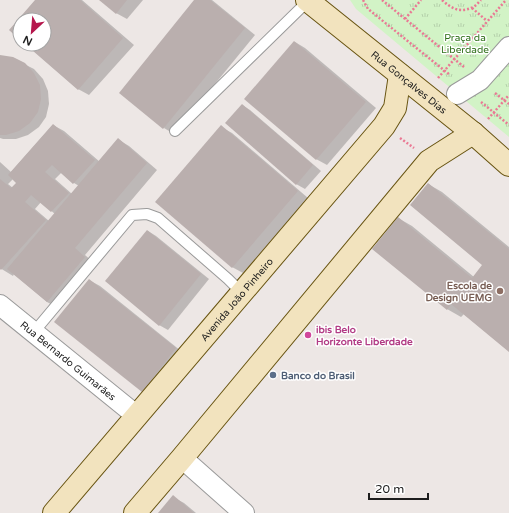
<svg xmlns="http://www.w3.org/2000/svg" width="509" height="513" viewBox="0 0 509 513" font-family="'Varela Round',sans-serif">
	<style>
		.park { fill: url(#park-tufts) }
		.shadow { fill: #0003; fill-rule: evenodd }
		.building { fill: #baafae }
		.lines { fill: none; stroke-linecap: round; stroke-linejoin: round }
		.lane-casing { stroke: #9a9a9a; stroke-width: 12 }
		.street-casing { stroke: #9a9a9a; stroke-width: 22 }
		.secondary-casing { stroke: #685411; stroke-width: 24 }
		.path { stroke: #ea7994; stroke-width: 2.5; stroke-dasharray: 2 2; stroke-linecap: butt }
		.lane { stroke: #fff; stroke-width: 10 }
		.street { stroke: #fff; stroke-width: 20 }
		.secondary { stroke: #f2e3be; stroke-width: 22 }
		.education-dot { fill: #8d6e63; stroke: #fff; stroke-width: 1.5 }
		.hotel-dot { fill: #d1479c; stroke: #fff; stroke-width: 1.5 }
		.service-dot { fill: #5c6f8a; stroke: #fff; stroke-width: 1.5 }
		.labels { text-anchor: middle; stroke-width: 3; stroke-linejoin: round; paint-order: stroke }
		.park-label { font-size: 10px; fill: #2e6f18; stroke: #fff }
		.street-label { font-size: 10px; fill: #1d1d1d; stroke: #fff }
		.education-label { font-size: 10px; font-weight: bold; fill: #785e54; stroke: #fff; text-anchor: end }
		.hotel-label { font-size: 10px; font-weight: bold; fill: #b23c85; stroke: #fff; text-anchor: start }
		.service-label { font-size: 10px; font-weight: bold; fill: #4e5e75; stroke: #fff; text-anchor: start }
	</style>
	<defs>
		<pattern id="park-tufts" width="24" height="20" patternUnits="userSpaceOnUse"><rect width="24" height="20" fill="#d2f3c6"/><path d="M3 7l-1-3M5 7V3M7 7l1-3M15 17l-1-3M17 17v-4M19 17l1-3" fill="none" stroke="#b4d0aa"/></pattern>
	</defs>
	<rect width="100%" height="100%" fill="#ede7e5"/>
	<path class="park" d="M350 0H509V137L356 9Z"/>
	<g class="shadow">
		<path d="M37 0H82L134 45 89 95 78 89 26 44H44V20H20V39L10 30Z"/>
		<path d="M101 0H143L127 19 116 13Z"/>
		<path d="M196 0H212L255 35 174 134 164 128Z"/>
		<path d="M295 42 305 48 376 108 327 165 316 159Z"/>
		<path d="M0 56 24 64 34 69 43 79 48 91 49 104 46 117 39 127 28 135 16 139H3L0 138Z"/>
		<path d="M242 105 250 110 321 171 305 189 296 184Z"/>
		<path d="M53 125 64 131 100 162 119 140 129 146 157 170 85 255 95 264 58 308 47 302 14 274 13 276 0 268V162L11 172ZM62 172 74 183 79 186 72 194 55 179ZM13 179 18 183 13 188 8 184ZM41 202 55 214 49 221 35 209Z"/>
		<path d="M221 127 232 133 308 198 243 273 232 267Z"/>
		<path d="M428 184 442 192 509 247V351L464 314 461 317 447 309 398 218 412 226 474 277 484 265Z"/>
		<path d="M148 231 156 236 209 279 168 330 159 325Z"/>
		<path d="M89 280 100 286 186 355 153 397 142 391Z"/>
		<path d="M173 497 184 503 196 513H159Z"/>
	</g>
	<g class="building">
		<path d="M35 0H80L123 38 78 90 25 44H44V20H20V40L9 30Z"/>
		<path d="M99 0H127L116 14Z"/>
		<path d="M194 0H210L245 28 163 129 119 93Z"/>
		<path d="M294 41 366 102 316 160 244 99Z"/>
		<path d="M0 55 13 57 25 63 34 73 40 85 41 99 38 112 30 123 19 131 6 135H0Z"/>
		<path d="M242 104 313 165 296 185 225 123Z"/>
		<path d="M53 124 95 160 73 184 52 165 45 172 69 193 51 212 31 195 25 202 46 220 1 270 0 269V179L11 188 16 183 8 175Z"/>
		<path d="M221 125 298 191 232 268 155 202Z"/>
		<path d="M118 138 147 163 75 248 85 257 47 302 7 269Z"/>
		<path d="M428 183 509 249V352L451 304 447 310 372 249 398 217 472 278 482 265 410 205Z"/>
		<path d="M147 230 201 274 159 326 105 281Z"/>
		<path d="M89 279 176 348 142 392 54 322Z"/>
		<path d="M173 495 194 513H158Z"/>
	</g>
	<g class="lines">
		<g class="lane-casing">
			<g id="lane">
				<path d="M175 131 308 1"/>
				<path d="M34 332 132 215 147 214 158 218 228 279 242 293"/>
			</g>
		</g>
		<g class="street-casing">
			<g id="street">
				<path d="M457 94 480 80 509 47"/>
				<path id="s1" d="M0 305 137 416"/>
				<path d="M182 458 244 513"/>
			</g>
		</g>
		<g class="secondary-casing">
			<g id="secondary">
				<path id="s2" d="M307 0 473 133 509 165"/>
				<path id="s3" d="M54 513 384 126 395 108 400 75"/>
				<path d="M135 513 182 458 429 161 473 133"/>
			</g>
		</g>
		<g class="path">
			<path d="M363 0 368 9 450 75"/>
			<path d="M382 0 464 67"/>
			<path d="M442 0C451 8 459 13 471 8 475 7 478 3 481 0"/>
			<path d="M472 8 487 21"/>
			<path d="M405 19 421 0"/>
			<path d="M438 78 506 0"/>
			<path d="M495 93 509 104"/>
			<path d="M481 102 509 125"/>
			<path d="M488 119 509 95"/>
			<path d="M400 138 414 148"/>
		</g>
		<use href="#lane" class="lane"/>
		<use href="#street" class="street"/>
		<use href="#secondary" class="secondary"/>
	</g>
	<circle class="education-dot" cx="500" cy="291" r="4"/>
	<circle class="hotel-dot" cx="308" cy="335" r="4"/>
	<circle class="service-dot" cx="273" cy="375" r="4"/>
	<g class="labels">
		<g class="park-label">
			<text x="465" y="41">Praça da<tspan x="465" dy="12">Liberdade</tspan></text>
		</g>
		<g class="street-label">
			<text dy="4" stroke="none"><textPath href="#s2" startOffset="131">Rua Gonçalves Dias</textPath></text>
			<text dy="4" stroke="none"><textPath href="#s3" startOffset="281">Avenida João Pinheiro</textPath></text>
			<text dy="4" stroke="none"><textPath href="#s1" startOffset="88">Rua Bernardo Guimarães</textPath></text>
		</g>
		<g class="education-label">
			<text x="492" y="289">Escola de<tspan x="492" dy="12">Design UEMG</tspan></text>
		</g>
		<g class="hotel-label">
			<text x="316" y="333">ibis Belo<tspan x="316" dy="12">Horizonte Liberdade</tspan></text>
		</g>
		<g class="service-label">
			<text x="281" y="379">Banco do Brasil</text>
		</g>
	</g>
	<g transform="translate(32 32) rotate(206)"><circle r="19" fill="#ffffff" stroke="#a5a5a5"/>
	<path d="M0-3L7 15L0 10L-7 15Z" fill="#b5164c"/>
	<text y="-6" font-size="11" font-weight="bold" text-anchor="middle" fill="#1d1d1d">N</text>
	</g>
	<path d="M369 493v6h59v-6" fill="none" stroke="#1d1d1d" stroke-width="2"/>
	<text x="375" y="493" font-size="12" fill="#1d1d1d" stroke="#ffffff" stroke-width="3" paint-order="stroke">20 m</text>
</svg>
